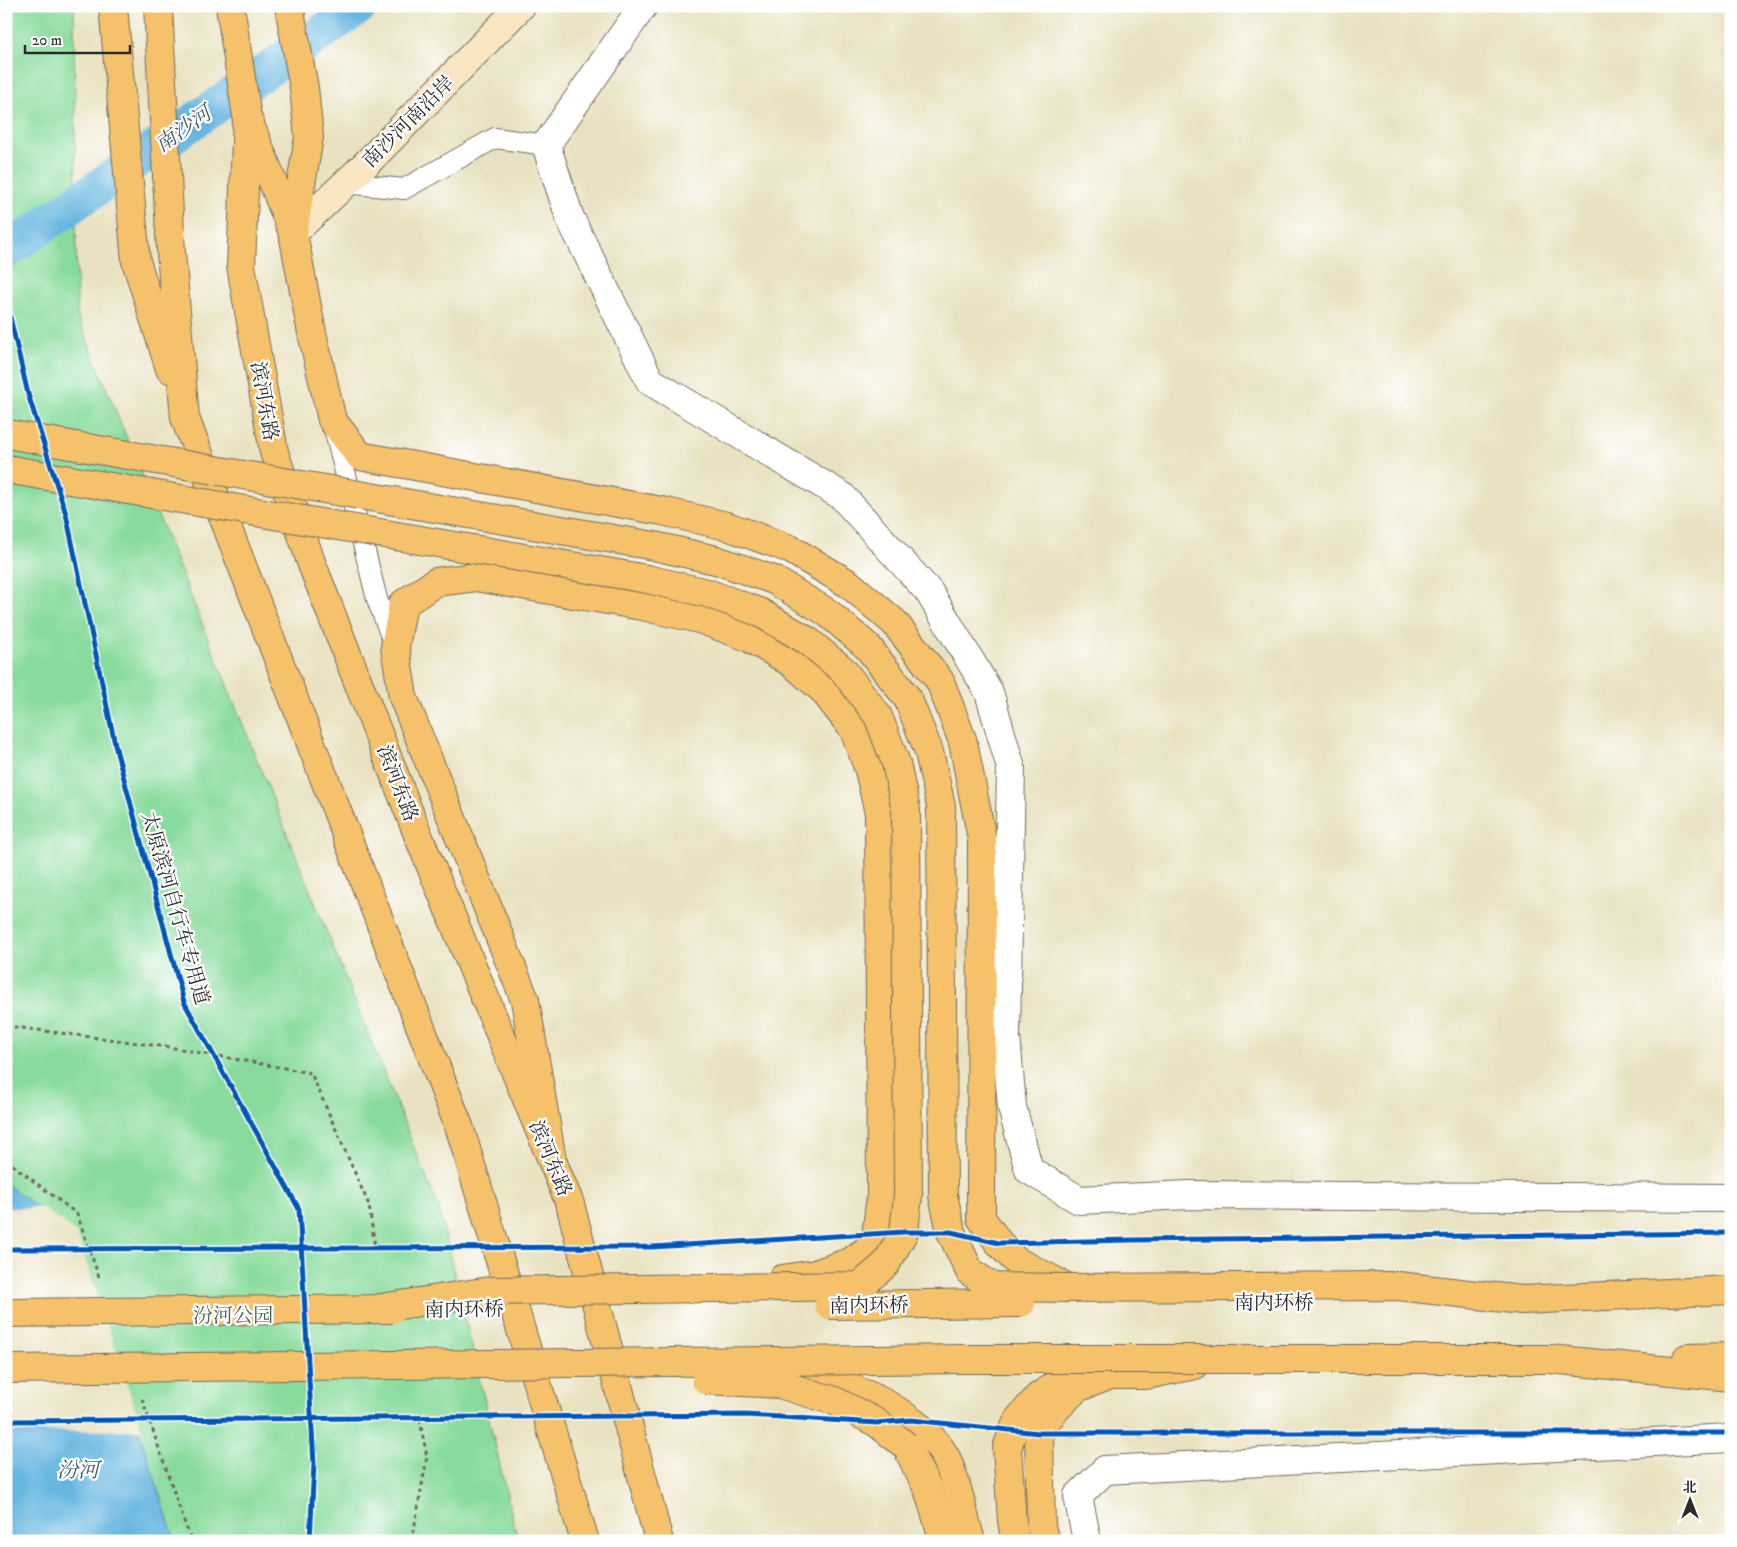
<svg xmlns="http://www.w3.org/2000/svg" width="1737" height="1547" viewBox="0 0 1737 1547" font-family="'IM FELL DW Pica','Noto Serif SC',serif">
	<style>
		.green { fill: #88db9c; stroke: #5a8364 }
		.water { fill: #65b6e0; stroke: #487086 }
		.pier { fill: #e9e2c0 }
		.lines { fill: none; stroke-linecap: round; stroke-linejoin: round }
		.canal { stroke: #65b6e0; stroke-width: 36 }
		.service-casing { stroke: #6e6b5f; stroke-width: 22 }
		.minor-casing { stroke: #6e6b5f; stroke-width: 30 }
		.secondary-casing { stroke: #6e6b5f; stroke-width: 30 }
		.trunk-casing { stroke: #6e6b5f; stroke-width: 30 }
		.path { stroke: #6e6b5f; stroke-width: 3; stroke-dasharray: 4 4; stroke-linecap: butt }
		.service { stroke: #fff; stroke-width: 20 }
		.minor { stroke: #fff; stroke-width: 28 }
		.secondary { stroke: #fbe6c4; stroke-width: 28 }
		.trunk { stroke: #f5c16b; stroke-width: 28 }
		.trunk-bridge-casing { stroke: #6e6b5f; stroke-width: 30; stroke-linecap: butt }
		.trunk-bridge { stroke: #f5c16b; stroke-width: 28 }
		.cycleway-casing { stroke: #fff; stroke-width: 8 }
		.cycleway { stroke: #0057b8; stroke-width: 5 }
		.labels { text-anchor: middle; stroke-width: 4.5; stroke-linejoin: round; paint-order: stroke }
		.street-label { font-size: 20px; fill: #2b2b2b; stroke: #fff }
		.park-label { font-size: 20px; fill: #47604d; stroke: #fff }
		.water-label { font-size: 21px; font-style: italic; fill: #3f5c6a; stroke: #fff }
	</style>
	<rect width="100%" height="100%" fill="#fff"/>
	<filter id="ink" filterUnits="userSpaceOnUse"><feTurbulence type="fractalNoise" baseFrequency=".02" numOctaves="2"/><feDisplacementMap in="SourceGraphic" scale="10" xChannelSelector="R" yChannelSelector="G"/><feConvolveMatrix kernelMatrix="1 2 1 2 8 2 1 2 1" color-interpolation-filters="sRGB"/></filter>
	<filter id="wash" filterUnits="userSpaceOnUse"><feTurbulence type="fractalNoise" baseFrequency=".0096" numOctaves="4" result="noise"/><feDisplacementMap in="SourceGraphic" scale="20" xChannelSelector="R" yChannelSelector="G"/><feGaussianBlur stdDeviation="1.12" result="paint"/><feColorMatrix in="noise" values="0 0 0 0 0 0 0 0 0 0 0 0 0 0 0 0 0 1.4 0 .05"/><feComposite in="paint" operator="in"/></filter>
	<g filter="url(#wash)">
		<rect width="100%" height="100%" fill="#e9e2c0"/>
		<path class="green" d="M6 6H74L77 315 439 1209 518 1541H6Z"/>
		<path class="water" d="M6 1184 75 1235 175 1541H6Z"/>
		<path class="pier" d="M6 1208H43L77 1234 142 1430 6 1432Z"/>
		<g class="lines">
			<path class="canal" d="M6 251 360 6"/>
		</g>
	</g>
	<g filter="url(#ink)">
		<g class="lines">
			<g class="service-casing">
				<g id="service">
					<path d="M345 183 404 189 495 138 546 145"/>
					<path d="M334 428 377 599 395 647"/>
				</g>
			</g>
			<g class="minor-casing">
				<g id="minor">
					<path d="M643 6 546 145 570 218 650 381 842 496 929 592 989 692 1011 768 1006 1036 1012 1107 1029 1170 1079 1200 1189 1195 1731 1198"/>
					<path d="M1087 1541 1078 1496 1105 1470 1731 1438"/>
				</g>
			</g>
			<g class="secondary-casing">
				<path id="secondary" d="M293 233 362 168 521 6"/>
			</g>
			<g class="trunk-casing">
				<g id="trunk">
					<path d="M113 6 136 261 170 369"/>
					<path d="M158 6 171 252 185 418 460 1129 585 1541"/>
					<path d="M230 6 247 117 241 266 274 452 311 562 418 835 570 1204 659 1541"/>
					<path d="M289 6 304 88 309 137 293 232"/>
					<path d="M247 117 293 233 312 333 332 420 360 456 662 511 727 526 790 549 849 584 894 622 940 681 963 742 982 839 981 1218 999 1243 1016 1261 1069 1288"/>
					<path d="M552 1160 525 1000 403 697 395 647 403 604 436 582 476 577 642 606 699 619 748 637 792 663 823 690 854 730 869 770 879 813 881 1196 875 1244 850 1262 815 1274 782 1279"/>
					<path d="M1522 1300 1731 1290"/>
					<path d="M1687 1358 1731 1357"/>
					<path d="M1550 1359 1731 1377"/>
					<path d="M783 1380C835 1381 873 1390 914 1423 926 1432 941 1446 947 1460 958 1485 963 1514 971 1541"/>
					<path d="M906 1446 928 1489 944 1541"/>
					<path d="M1015 1541 1012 1521 1007 1448 1014 1429 1018 1420 1038 1397 1063 1380 1082 1378"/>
					<path d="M1045 1541 1041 1526 1039 1433 1053 1412 1077 1388 1111 1375H1146L1195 1365"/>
				</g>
			</g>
			<g class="path">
				<path d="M6 1026 169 1047 311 1073 369 1205 375 1248"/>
				<path d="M6 1160 77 1214 100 1280"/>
				<path d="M142 1399 191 1541"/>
				<path d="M412 1541 427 1457 419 1417"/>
			</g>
			<use href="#service" class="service"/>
			<use href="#minor" class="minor"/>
			<use href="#secondary" class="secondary"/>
			<use href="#trunk" class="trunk"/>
			<g class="trunk-bridge-casing">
				<g id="trunk-bridge">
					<path d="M6 433 18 436 654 546 716 560 774 580 828 613 868 647 908 699 929 752 941 806 943 1195 951 1232 970 1272 993 1287 1069 1288 1398 1286 1522 1300"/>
					<path d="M6 469 647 579 707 593 759 612 808 641 843 670 878 716 896 763 906 810 908 1195 904 1232 886 1264 860 1286 489 1291 375 1309"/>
					<path d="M829 1305 1021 1303"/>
					<path d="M6 1313 393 1309"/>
					<path d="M6 1369 967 1359H1550"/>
					<path d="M706 1380 779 1384 835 1401 877 1423 906 1446"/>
				</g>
			</g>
			<use href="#trunk-bridge" class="trunk-bridge"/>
			<g class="cycleway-casing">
				<g id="cycleway">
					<path d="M6 300 28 394 66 514 116 749 184 1002 299 1209 314 1464 310 1541"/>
					<path d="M6 1249 652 1247 904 1232H951L999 1243 1132 1240 1731 1233"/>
					<path d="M6 1421 746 1415 877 1423 911 1420 1039 1433H1731"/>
				</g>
			</g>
			<use href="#cycleway" class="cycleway"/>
		</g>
	</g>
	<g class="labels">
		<g class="street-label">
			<text transform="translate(408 121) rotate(-45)" y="7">南沙河南沿岸</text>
			<text transform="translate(265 401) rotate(80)" y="7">滨河东路</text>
			<text transform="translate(398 783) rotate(69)" y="7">滨河东路</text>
			<text transform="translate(176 908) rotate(74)" y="7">太原滨河自行车专用道</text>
			<text transform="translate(551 1158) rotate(67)" y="7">滨河东路</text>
			<text x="1274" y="1309">南内环桥</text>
			<text transform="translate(869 1305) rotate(-1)" y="7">南内环桥</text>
			<text transform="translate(464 1309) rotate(-1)" y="7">南内环桥</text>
		</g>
		<g class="park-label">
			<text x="233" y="1322">汾河公园</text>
		</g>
		<g class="water-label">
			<text transform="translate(183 129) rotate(-35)" y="7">南沙河</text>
			<text x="78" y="1477">汾河</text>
		</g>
	</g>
	<rect width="1737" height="1547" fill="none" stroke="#fff" stroke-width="25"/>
	<g transform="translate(1690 1500)" stroke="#ffffff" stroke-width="4" paint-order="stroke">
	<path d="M0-4L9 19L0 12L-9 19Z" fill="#2b2b2b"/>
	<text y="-8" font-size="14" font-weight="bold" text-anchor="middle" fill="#2b2b2b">北</text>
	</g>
	<path d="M25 45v8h105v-8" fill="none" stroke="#2b2b2b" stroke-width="2.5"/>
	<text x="32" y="45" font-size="15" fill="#2b2b2b" stroke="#ffffff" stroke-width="4" paint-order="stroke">20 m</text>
</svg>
